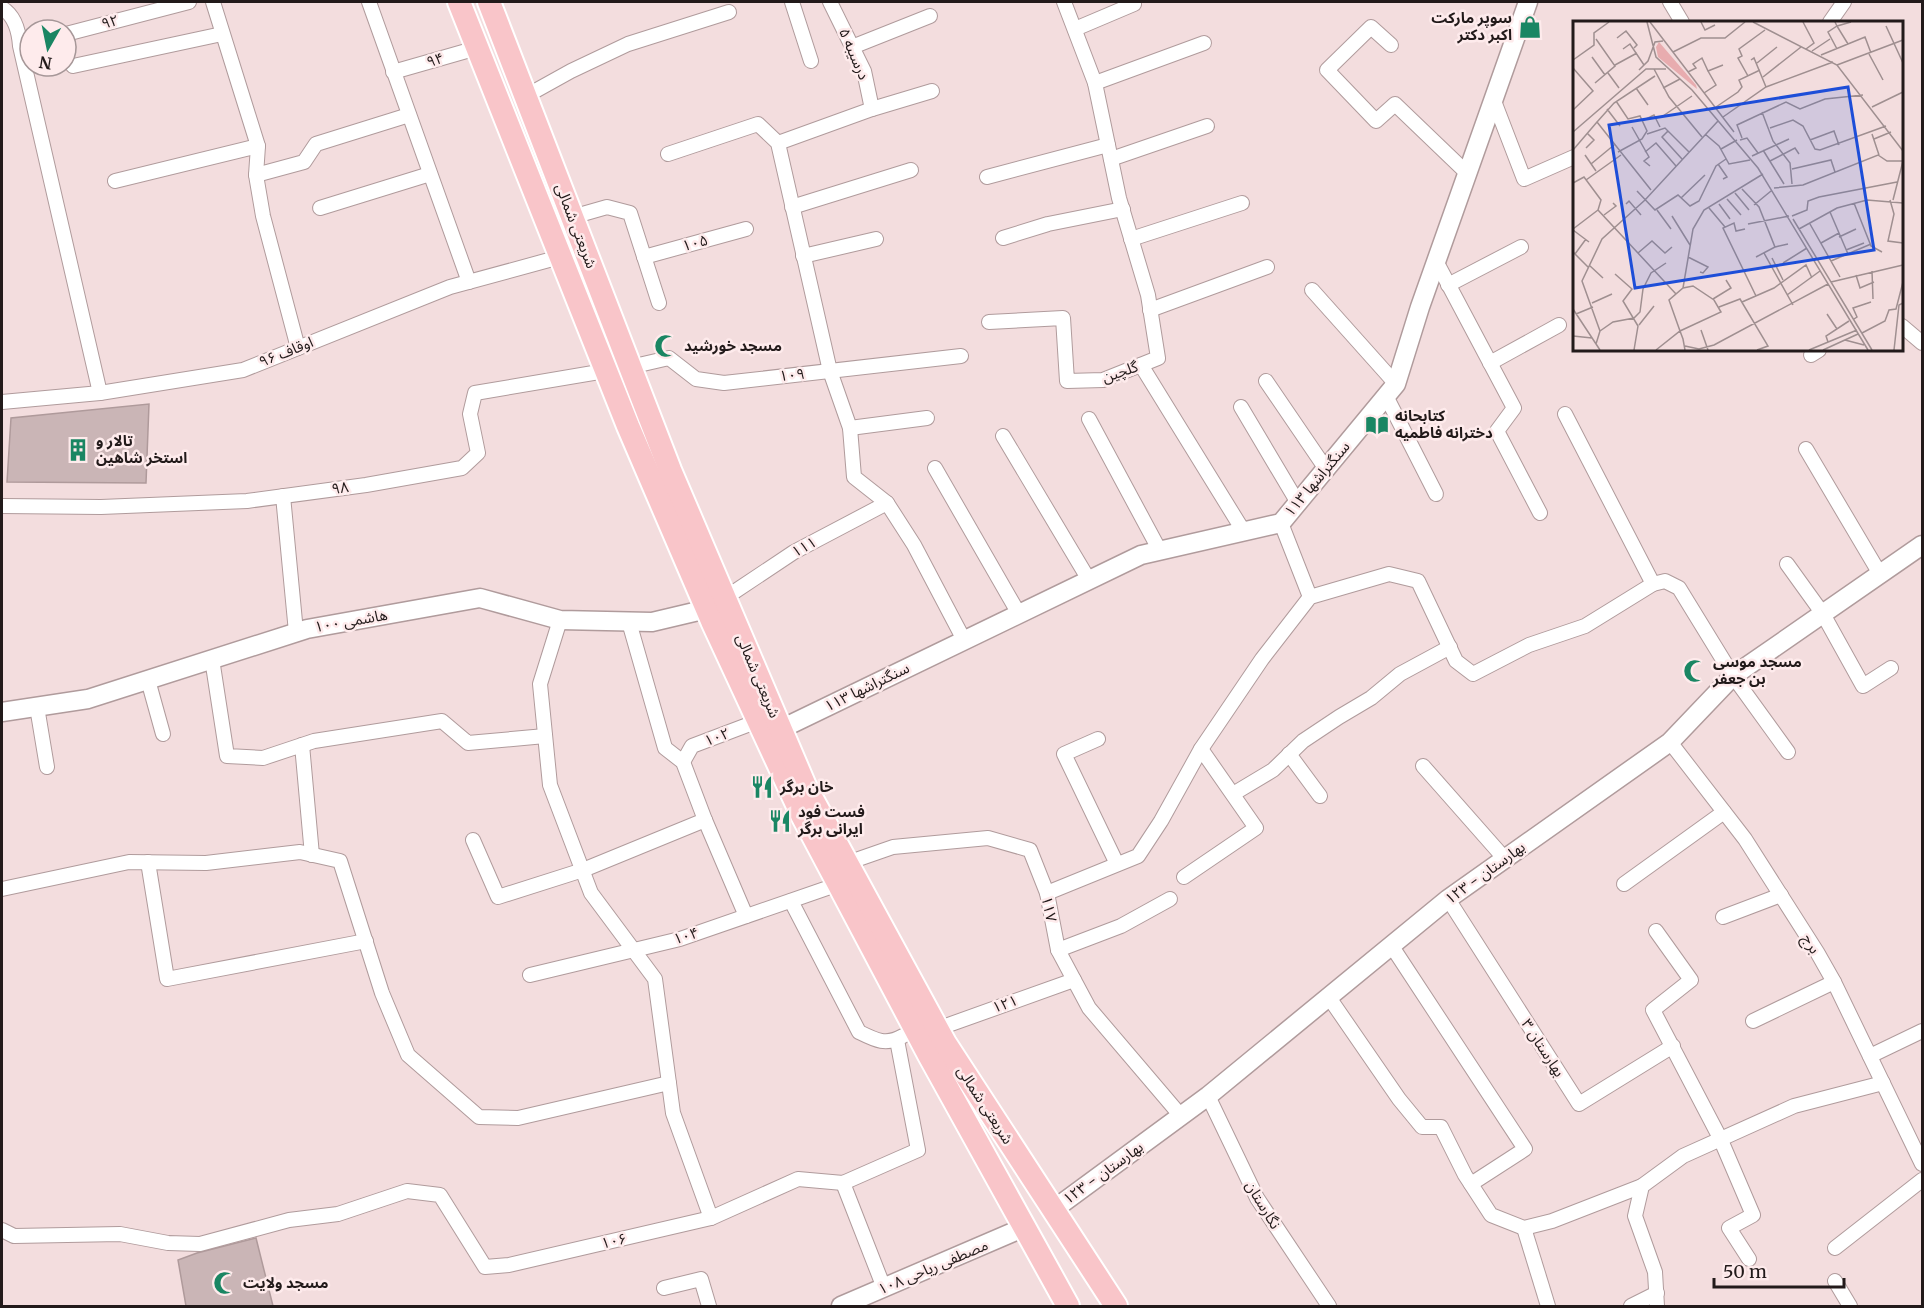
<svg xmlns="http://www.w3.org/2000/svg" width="1924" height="1308" viewBox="0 0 1924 1308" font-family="Merriweather,'Noto Sans Arabic',serif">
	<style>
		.building { fill: #cab5b6; stroke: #af9a9b; stroke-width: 1.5 }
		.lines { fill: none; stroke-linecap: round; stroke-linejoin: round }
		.minor-casing { stroke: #b09b9c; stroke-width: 16 }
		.tertiary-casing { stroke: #b09b9c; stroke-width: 21 }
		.primary-casing { stroke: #fff; stroke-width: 26 }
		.minor { stroke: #fff; stroke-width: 14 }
		.tertiary { stroke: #fff; stroke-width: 18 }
		.primary { stroke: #f9c5c9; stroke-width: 22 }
		.labels { text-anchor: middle; stroke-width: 5; stroke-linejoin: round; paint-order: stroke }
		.poi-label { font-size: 15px; font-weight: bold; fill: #221a1a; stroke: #feebec; text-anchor: start }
		.street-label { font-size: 15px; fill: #221a1a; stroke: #feebec }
		.inset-road { fill: none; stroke: #9f8f90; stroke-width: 1.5 }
		.view { fill: #1d4ed8; fill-opacity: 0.15; stroke: #1d4ed8; stroke-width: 3 }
		.inset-edge { fill: none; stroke: #221a1a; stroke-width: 3 }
	</style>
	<rect width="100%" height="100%" fill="#f3ddde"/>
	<g class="building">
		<path d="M149 404 146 483 7 482 11 418Z"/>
		<path d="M256 1238 273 1306H186L178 1260 197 1253Z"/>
	</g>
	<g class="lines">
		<g class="minor-casing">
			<g id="minor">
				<path d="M213 2 258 146 256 175 263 216 298 348"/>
				<path d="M369 2 469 282"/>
				<path d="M792 2 811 61"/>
				<path d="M830 2 864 71 872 109"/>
				<path d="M1670 2 1682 22"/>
				<path d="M2 8C15 16 19 32 20 46L100 393"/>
				<path d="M1830 22 1844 2"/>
				<path d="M1075 29 1134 4"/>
				<path d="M66 34 189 2"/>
				<path d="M1391 45 1371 27 1327 70 1376 121 1395 104 1468 174"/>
				<path d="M852 47 930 16"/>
				<path d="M73 66 222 34"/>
				<path d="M393 72 477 48"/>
				<path d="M1095 83 1204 43"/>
				<path d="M526 96 571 71 628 44 729 12"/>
				<path d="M1494 101 1524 179 1574 157"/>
				<path d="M778 143 872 109 932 91"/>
				<path d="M668 154 758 124 778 143 830 371 850 428 854 477 887 503 914 545 964 640"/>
				<path d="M1111 159 1207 126"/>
				<path d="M256 175 304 162 316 144 409 115"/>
				<path d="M987 177 1108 145"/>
				<path d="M115 181 258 146"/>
				<path d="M792 207 911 170"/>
				<path d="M320 208 430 174"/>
				<path d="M572 217 607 207 630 213 659 303"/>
				<path d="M1003 238 1048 224 1123 209"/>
				<path d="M1131 239 1242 203"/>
				<path d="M803 256 876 239"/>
				<path d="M644 257 746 229"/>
				<path d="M1436 261 1514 408 1497 431 1540 513"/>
				<path d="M1448 285 1521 247"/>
				<path d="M1312 290 1396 384"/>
				<path d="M1150 310 1267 267"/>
				<path d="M989 322 1063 318 1067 381 1103 380 1158 358 1148 295 1119 198 1095 83 1064 2"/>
				<path d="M1902 326 1922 343"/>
				<path d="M1811 355 1819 350"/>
				<path d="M1490 363 1559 325"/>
				<path d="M1141 365 1244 532"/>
				<path d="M630 367 669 358 696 379 724 383 961 356"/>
				<path d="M1266 381 1326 469"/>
				<path d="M1386 396 1436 494"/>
				<path d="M2 402 100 393 243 370 450 287 560 257"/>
				<path d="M1241 407 1298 503"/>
				<path d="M1565 414 1653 584"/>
				<path d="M1089 419 1160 551"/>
				<path d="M850 428 927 418"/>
				<path d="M1003 436 1089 580"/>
				<path d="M1806 449 1880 574"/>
				<path d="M935 468 1019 614"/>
				<path d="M283 496 296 632"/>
				<path d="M2 506 101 507 247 501 366 485 462 468 478 453 470 414 475 393 605 371"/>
				<path d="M1281 523 1310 597"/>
				<path d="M1787 564 1823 614 1863 686 1891 668"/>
				<path d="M725 598 794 552 887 503"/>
				<path d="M560 620 540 684 550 785 591 893 655 979 673 1113 711 1218"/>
				<path d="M629 622 665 748 683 762 705 820 746 916"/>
				<path d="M212 659 227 756 263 758 314 741 442 721 468 743 545 736"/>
				<path d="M148 680 163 734"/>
				<path d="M37 707 47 767"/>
				<path d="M1098 739 1064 754 1117 864"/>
				<path d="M1670 742 1745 839 1817 952 1834 982 1922 1164"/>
				<path d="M302 745 312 855"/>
				<path d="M1289 754 1320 796"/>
				<path d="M683 762 692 746 758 721"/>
				<path d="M1423 766 1505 859"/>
				<path d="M1233 794 1273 770 1303 741 1339 717 1371 698 1400 674 1450 647"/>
				<path d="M473 840 498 897 583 870 705 820"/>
				<path d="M148 862 167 979 366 941"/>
				<path d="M847 863 893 847 988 838 1030 850 1047 893 1058 950 1089 1008 1181 1116"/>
				<path d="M1184 877 1256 828 1201 749"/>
				<path d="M1624 884 1724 812"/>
				<path d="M2 889 129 862 206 863 300 852 340 861 382 993 408 1055 479 1117 518 1118 669 1083"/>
				<path d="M1047 893 1138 856 1161 821 1201 749 1262 659 1310 597 1389 574 1418 581 1456 661 1473 674 1529 645 1585 626 1653 584 1665 581 1679 588 1733 676 1788 752"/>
				<path d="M1448 899 1579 1104 1673 1046"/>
				<path d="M791 901 859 1032C875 1040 886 1046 903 1036"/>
				<path d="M1723 917 1781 895"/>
				<path d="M1656 931 1691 980 1653 1010 1720 1138 1753 1215 1729 1228 1749 1259"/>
				<path d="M1391 945 1525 1149 1471 1184"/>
				<path d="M1058 950 1121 926 1170 899"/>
				<path d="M530 975 680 939 839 884"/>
				<path d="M1328 996 1399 1099 1422 1127H1441L1465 1175 1491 1215 1524 1228 1552 1221 1642 1186"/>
				<path d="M1753 1021 1834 982"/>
				<path d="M937 1029 1074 980"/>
				<path d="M1870 1056 1922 1031"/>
				<path d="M1208 1096 1257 1198 1329 1306"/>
				<path d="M843 1183 884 1288"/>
				<path d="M1524 1228 1548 1306"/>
				<path d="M2 1230 14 1236 120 1234 168 1243 200 1244 289 1220 338 1214 407 1191 440 1195 485 1267 509 1265 711 1218 798 1179 843 1183 918 1150 897 1040"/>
				<path d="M1835 1248 1922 1180"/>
				<path d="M1835 1281 1850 1306"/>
				<path d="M664 1288 701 1279 709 1306"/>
				<path d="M1631 1306 1657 1293"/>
				<path d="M1657 1306 1655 1272 1635 1216 1642 1186 1683 1156 1794 1106 1883 1083"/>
			</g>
		</g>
		<g class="tertiary-casing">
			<g id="tertiary">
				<path d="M2 712 88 699 307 629 480 598 560 620 652 622 707 609"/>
				<path d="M781 729 1141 555 1281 523 1396 384 1420 307 1528 2"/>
				<path d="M1053 1210 1208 1096 1448 899 1670 742 1733 676 1922 545"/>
				<path d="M841 1306 1025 1227"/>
			</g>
		</g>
		<g class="primary-casing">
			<g id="primary">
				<path d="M459 2 628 426 712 621 802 815 929 1055 1068 1306"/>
				<path d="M489 2 670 470 805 786 945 1043 1116 1306"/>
			</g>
		</g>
		<use href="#minor" class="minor"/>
		<use href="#tertiary" class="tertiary"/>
		<use href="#primary" class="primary"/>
	</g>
	<defs>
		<g id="shop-bare" transform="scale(1.8)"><path d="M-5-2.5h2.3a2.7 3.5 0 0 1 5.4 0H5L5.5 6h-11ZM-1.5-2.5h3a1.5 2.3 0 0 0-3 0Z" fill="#1a8663" stroke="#feebec" stroke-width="2.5" paint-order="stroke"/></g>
		<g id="mosque-bare" transform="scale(1.8)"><path d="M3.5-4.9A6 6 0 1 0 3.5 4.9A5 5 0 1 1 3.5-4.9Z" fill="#1a8663" stroke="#feebec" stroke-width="2.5" paint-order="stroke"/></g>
		<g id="library-bare" transform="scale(1.8)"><path d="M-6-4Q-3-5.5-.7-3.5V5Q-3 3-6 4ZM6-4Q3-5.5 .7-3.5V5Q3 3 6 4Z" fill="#1a8663" stroke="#feebec" stroke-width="2.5" paint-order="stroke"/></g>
		<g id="building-bare" transform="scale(1.8)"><path d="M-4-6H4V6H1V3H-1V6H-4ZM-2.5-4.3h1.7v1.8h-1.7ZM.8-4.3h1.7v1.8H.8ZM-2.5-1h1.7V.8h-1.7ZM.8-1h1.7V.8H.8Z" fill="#1a8663" stroke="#feebec" stroke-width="2.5" paint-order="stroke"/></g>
		<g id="restaurant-bare" transform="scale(1.8)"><path d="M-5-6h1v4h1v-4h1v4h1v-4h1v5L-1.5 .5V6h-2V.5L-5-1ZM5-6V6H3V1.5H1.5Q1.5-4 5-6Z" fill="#1a8663" stroke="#feebec" stroke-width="2.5" paint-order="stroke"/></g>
	</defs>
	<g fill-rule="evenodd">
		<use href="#shop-bare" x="1530" y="27"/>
		<use href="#mosque-bare" x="666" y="346"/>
		<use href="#library-bare" x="1377" y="425"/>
		<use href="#building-bare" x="78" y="450"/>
		<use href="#mosque-bare" x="1695" y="671"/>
		<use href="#restaurant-bare" x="762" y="787"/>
		<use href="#restaurant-bare" x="780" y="821"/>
		<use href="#mosque-bare" x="225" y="1283"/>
	</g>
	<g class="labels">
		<g class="poi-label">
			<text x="1512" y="23" text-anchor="end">سوپر مارکت<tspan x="1512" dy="17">اکبر دکتر</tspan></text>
			<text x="684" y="351">مسجد خورشید</text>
			<text x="1395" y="421">کتابحانه<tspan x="1395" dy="17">دخترانه فاطمیه</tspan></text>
			<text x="96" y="446">تالار و<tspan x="96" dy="17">استخر شاهین</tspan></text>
			<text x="1713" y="667">مسجد موسی<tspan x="1713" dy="17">بن جعفر</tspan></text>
			<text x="780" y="792">خان برگر</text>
			<text x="798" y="817">فست فود<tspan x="798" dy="17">ایرانی برگر</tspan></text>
			<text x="243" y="1288">مسجد ولایت</text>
		</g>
		<g class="street-label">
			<text transform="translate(110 22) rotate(-15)" y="5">۹۲</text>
			<text transform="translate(854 54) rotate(67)" y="5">درسیبه ۵</text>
			<text transform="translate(435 60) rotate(-16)" y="5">۹۴</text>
			<text transform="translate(576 226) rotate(69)" y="5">شریعتی شمالی</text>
			<text transform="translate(695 243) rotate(-15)" y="5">۱۰۵</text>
			<text transform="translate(286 352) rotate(-22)" y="5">اوقاف ۹۶</text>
			<text transform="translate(1120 372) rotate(-19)" y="5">گلچین</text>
			<text transform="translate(792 375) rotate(-6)" y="5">۱۰۹</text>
			<text transform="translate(1317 479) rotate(-50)" y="5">سنگتراشها ۱۱۳</text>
			<text transform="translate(340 488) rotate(-8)" y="5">۹۸</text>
			<text transform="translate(804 547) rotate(-29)" y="5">۱۱۱</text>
			<text transform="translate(351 621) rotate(-10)" y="5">هاشمی ۱۰۰</text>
			<text transform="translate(758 676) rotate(67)" y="5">شریعتی شمالی</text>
			<text transform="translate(867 687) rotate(-26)" y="5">سنگتراشها ۱۱۳</text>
			<text transform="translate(717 737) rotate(-21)" y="5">۱۰۲</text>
			<text transform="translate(1485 873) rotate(-36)" y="5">بهارستان - ۱۲۳</text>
			<text transform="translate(1049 909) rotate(78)" y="5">۱۱۷</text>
			<text transform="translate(686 936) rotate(-17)" y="5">۱۰۴</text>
			<text transform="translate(1811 944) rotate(58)" y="5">برج</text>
			<text transform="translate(1005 1004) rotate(-20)" y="5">۱۲۱</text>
			<text transform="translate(1543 1048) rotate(57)" y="5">بهارستان ۳</text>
			<text transform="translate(985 1105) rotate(57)" y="5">شریعتی شمالی</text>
			<text transform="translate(1103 1173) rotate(-36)" y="5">بهارستان - ۱۲۳</text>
			<text transform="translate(1263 1205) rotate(59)" y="5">نگارستان</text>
			<text transform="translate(614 1241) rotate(-13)" y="5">۱۰۶</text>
			<text transform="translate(933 1267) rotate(-23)" y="5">مصطفی ریاحی ۱۰۸</text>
		</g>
	</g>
	<g transform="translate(1573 21)">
		<rect width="330" height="330" fill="#f3ddde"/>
		<path d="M86 21 123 64 124 68 85 36 83 26Z" fill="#e8acaf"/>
		<path class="inset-road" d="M74 1 83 36 119 69 185 147 295 329M77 1 161 111M128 1 132 9 142 4M180 1 264 44 330 130M230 1 241 22 233 28M262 1 264 5 278 1M313 5 330 42M44 17 53 10 64 24 61 27M50 28 57 23 71 44M264 28 255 11 264 5 275 23M239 30 257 18M100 31 128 17H152L172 1M296 33 310 59M248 34 292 16 298 32M19 36 32 54M0 39 21 24V12L36 1M178 39 181 37 193 66M184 42 204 26M42 44 64 32M264 44 330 19M0 47 20 70 0 89M81 48 96 76 129 116M66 49 75 40 82 21 90 20M115 51 123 47 120 43 129 37 135 50 150 44M35 52 46 67M175 55 165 37 169 35 166 28 192 9M190 56 228 26M22 62 42 45 23 18M63 67 75 84M90 67 107 58M131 72 143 64 135 50M43 80 55 98 67 95 74 110 69 118 45 131M143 86 165 71 169 66 166 59 187 49M299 86 330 71M34 88 47 105M189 91 200 120 217 142 219 163M90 95 119 75M150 96 193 66 260 41M69 100 81 94 87 106M59 106 76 136 71 140 77 145M197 107 220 99 230 105 242 128 247 129 313 105M95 110 89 116 109 138M0 111 73 48H93M74 113 92 107 116 131M132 113 146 125 156 143 177 139M299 113 306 134M169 117 164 104 213 81 227 88 252 78 290 74M301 118 318 111M167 119 174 117 185 132M237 119 261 110 266 124M13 127 21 119 14 112M148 128 164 119M0 129 24 101M190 129 211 163M72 131 83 122 103 145M12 134 23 150M179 135 216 118M197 140 222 127 226 133M18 143 41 124M145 143 154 156 150 158M219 148 258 139 262 151M13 159 48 134M0 162 11 156 28 179 25 189 103 273M201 167 230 164 305 134 314 140H330M169 168 186 186 202 226 215 223M78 169 24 101 41 82 82 55M64 170 82 189 105 174 117 185 126 180 143 145 153 138M162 172 176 189M108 177 132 154M154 178 168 194M317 179 321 193 315 220 330 222M320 179 330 140M281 182 298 225 309 231M53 183 56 180 68 194M146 183 157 198M181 184 198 170M136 187 152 206M84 189 98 208M257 191 275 233M31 194 43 185 40 182M99 195 117 224M219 195 234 189 235 180 246 176 324 161M220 198 299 329M175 203 216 195M237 203 267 256M0 208 25 189M172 208 163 210 161 202 150 207 183 275M226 208 264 187 294 179 330 182M0 209 16 221M266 216 283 208M248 222 266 212M273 229 291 222M0 231 15 246M65 232 79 220 92 232 99 226M191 232 220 284M2 233 13 218M115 236 135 246 130 252 127 251M183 236 202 226M199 237 210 259M258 240 298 223M210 242 234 227M16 244 30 257M299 250 300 278M42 253 59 268 50 280 65 305 61 329M283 254 287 267 301 261M258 261 330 244M110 267 120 208 131 189 190 153M214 274 247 250M140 278 158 267 153 259M169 281 201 267 233 244 239 257M19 282 39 273M146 286 167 278 195 325 184 329M0 288 27 329M3 293 20 286M254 293 264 308M281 298 284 296 280 287 298 281M66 304 81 285M128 309 135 329M27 310 40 301 61 297 67 291 70 268 78 252 93 242M289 312 312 300 316 289 323 288 330 261M0 315 19 317M272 319 291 324M255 321 253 315 276 300M23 323 27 310 9 260 29 218 72 179 145 100M112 325 126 328 141 324 255 263M83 329 107 310 148 291 141 279 120 265 110 267 96 279 107 310 110 318 112 329M236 329 284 309M250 329 285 313M321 329 326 284 330 282"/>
		<path class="view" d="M275 66 301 229 62 267 36 104Z"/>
		<rect width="330" height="330" class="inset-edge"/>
	</g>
	<rect width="1924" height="1308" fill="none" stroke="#221a1a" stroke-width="6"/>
	<g transform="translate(48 48) rotate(189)"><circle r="28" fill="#feebec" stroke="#a69798" stroke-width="1.5"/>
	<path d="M0-4.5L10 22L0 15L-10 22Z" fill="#1a8663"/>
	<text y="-9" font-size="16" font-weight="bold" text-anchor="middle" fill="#221a1a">N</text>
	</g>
	<path d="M1714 1278v9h130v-9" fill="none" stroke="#221a1a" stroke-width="3"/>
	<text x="1723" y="1278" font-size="18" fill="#221a1a" stroke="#feebec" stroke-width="4.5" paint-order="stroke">50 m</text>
</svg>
